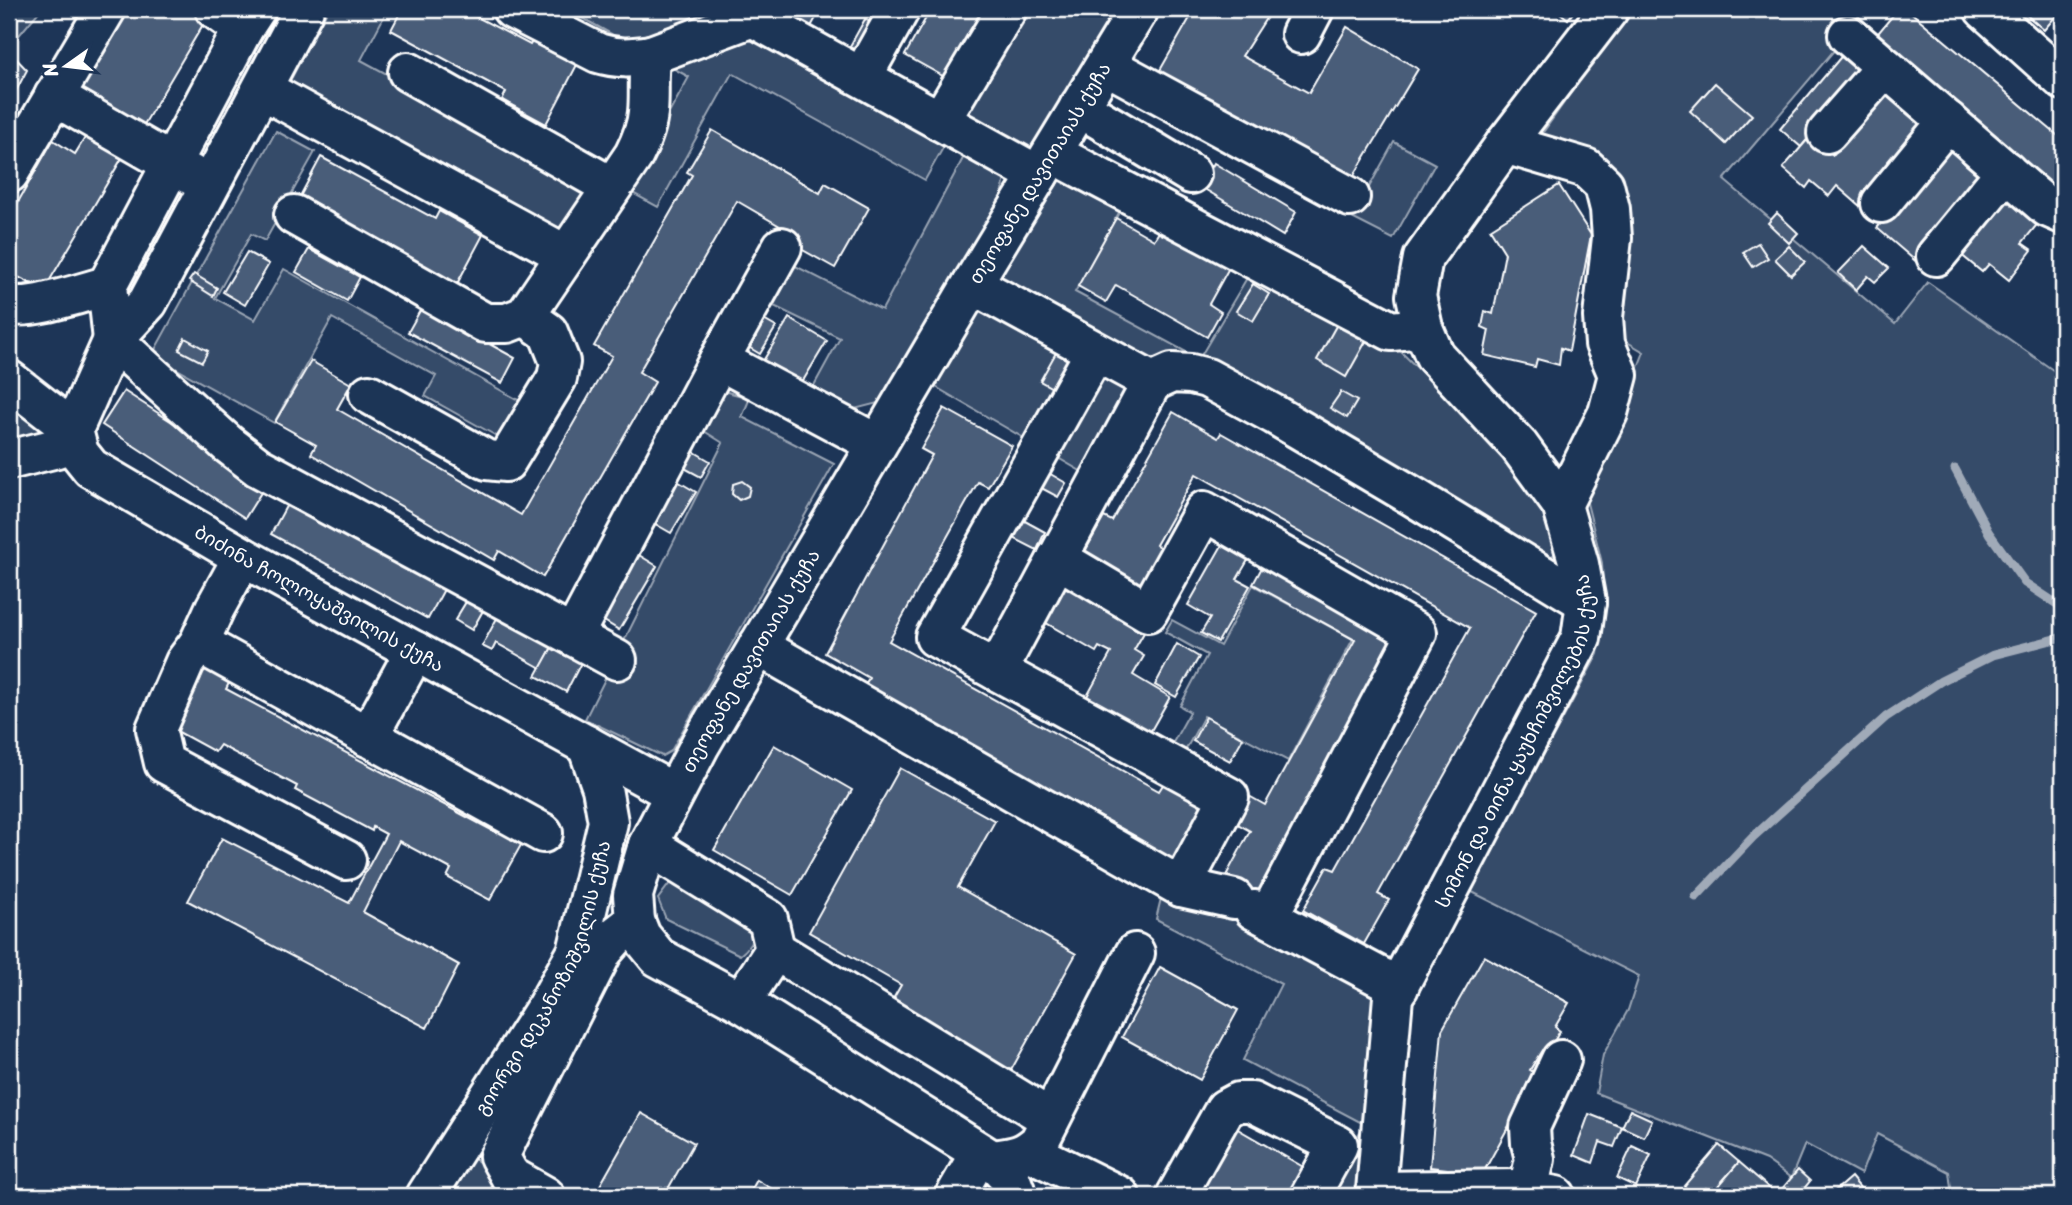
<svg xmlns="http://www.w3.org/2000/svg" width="2072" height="1205" viewBox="0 0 2072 1205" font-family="Sriracha,'Noto Sans Georgian',sans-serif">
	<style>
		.green { fill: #364b69; stroke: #9aa5b4; stroke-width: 2 }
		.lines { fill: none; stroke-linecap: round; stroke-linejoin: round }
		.stream { stroke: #a0aab8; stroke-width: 9 }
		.building { fill: #4a5d79; stroke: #fff; stroke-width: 2 }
		.minor-casing { stroke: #fff; stroke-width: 44 }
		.major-casing { stroke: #fff; stroke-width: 44 }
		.minor { stroke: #1d3557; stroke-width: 38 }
		.major { stroke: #1d3557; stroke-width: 38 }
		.labels { text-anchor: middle; stroke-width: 5; stroke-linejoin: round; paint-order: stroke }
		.street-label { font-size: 19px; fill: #fff; stroke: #1d3557 }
	</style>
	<rect width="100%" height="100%" fill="#1d3557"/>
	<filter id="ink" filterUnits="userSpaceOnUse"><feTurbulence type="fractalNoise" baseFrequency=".0143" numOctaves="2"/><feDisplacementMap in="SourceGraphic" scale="14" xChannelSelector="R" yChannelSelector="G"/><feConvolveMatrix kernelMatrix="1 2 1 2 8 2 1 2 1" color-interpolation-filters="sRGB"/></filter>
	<g filter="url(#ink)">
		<g class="green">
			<path d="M9 9H41L11 45 9 43Z"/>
			<path d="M328 9H388L361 60 598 188 566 247 283 94Z"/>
			<path d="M566 9H714L948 139 925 180 732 73 658 207 627 190 689 77Z"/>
			<path d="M1022 9H1119L1039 139 1028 150 959 122Z"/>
			<path d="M1630 9H1860L1859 21 1724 180 1895 324 1928 282 2060 375 2063 372V1196H1952L1949 1172 1877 1134 1861 1174 1805 1144 1791 1178 1766 1160 1596 1093 1603 1055 1628 1010 1639 976 1470 891 1598 654 1604 606 1602 563 1586 499 1644 352 1617 336 1614 180 1537 141Z"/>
			<path d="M276 131 315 152 265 241 251 234 215 298 255 320 284 269 529 406 509 443 425 396 436 376 332 318 274 423 152 355Z"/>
			<path d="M1394 142 1435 164 1393 239 1352 218Z"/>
			<path d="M968 149 1005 175 1003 190 987 237 882 402 839 413 806 400 840 338 745 292 766 251 882 310Z"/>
			<path d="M1062 168 1126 200 1075 292 1199 359 1254 266 1376 327 1484 434 1532 488 1561 536 1554 555 1537 561 1194 369 1084 473 934 386Z"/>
			<path d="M9 388 63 429 9 452Z"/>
			<path d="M723 391 750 398 742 417 834 464 671 751 662 756 585 719 723 443 693 424Z"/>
			<path d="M1253 585 1353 639 1288 761 1204 716 1184 753 1171 746 1190 712 1180 706 1207 655 1165 632 1172 620 1220 646Z"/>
			<path d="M670 883 683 884 755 929C753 941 749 948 740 955L666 919 658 899Z"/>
			<path d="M1163 890 1235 912 1353 971 1386 1004 1359 1187 1354 1196H1326L1364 1124 1243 1060 1281 984 1156 919Z"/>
			<path d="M471 1156 506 1183 499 1196H445Z"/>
		</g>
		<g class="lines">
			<g class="stream">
				<path d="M1955 469 1989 533 2025 583 2063 608"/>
				<path d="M1696 897 1753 837 1886 717 1941 681 1993 655 2063 637"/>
			</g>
		</g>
		<g class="building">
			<path d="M114 9H196L208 16 142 128 69 85Z"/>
			<path d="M402 9H462L530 45 535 37 579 61 546 124 502 100 506 92 391 30Z"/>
			<path d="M765 9H804L817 16 803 41Z"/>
			<path d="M931 9H990L950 80 905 55Z"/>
			<path d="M1195 9H1272L1242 56 1309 93 1347 27 1418 69 1347 187 1155 79Z"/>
			<path d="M1555 9H1576L1568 19Z"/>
			<path d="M1898 9H1907L2063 140V196L1874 38Z"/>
			<path d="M2025 9H2062L2044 30 2023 12Z"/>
			<path d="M865 19 880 27 859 63 845 55Z"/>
			<path d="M9 51 27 70 9 104Z"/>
			<path d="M1845 52 1865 70 1801 147 1780 129Z"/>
			<path d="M1715 83 1752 115 1726 144 1690 111Z"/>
			<path d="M1887 90 1929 126 1861 207 1837 186 1829 196 1811 181 1806 188 1783 168 1808 139 1819 148 1822 145 1833 155Z"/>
			<path d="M712 130 820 193 825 183 869 208 835 268 792 244 797 236 737 201 639 372 655 382 543 577 499 551 494 560 311 454 316 445 275 422 311 361 351 384 337 409 521 515 612 356 594 346 692 175 687 172Z"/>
			<path d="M86 136 122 158 44 290 12 274 9 264V218L53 140 75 154Z"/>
			<path d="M1948 145 1990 181 1919 264 1877 228Z"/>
			<path d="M321 157 435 219 439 211 483 235 450 297 297 202Z"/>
			<path d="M1214 163 1296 212 1283 236 1201 187Z"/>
			<path d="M1559 185 1591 235 1569 351 1561 348 1559 365 1537 359 1535 367 1484 355 1489 330 1482 327 1485 311 1493 314 1505 253 1490 229Z"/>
			<path d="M2005 194 2040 221 2022 243 2032 250 2009 280 1989 264 1982 272 1959 253Z"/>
			<path d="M1777 213 1798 233 1789 243 1768 223Z"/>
			<path d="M1116 218 1154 240 1162 227 1230 266 1209 304 1221 312 1207 337 1116 285 1106 302 1078 286Z"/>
			<path d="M1758 243 1768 258 1753 267 1743 252Z"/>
			<path d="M1789 246 1805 262 1791 275 1775 259Z"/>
			<path d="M1864 246 1889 268 1875 282 1868 276 1856 290 1838 273Z"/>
			<path d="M309 249 360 277 347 301 296 272Z"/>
			<path d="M247 252 269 264 245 305 223 292Z"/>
			<path d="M194 274 217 288 213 296 189 281Z"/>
			<path d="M1253 284 1269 294 1253 321 1236 311Z"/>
			<path d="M422 307 515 358 502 383 408 332Z"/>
			<path d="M755 315 776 327 760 354 740 342Z"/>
			<path d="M1341 317 1370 334 1346 377 1317 360Z"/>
			<path d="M789 318 827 341 795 394 757 371Z"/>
			<path d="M185 338 208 351 202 362 179 350Z"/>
			<path d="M1062 342 1078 351 1056 390 1040 381Z"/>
			<path d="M124 391 267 483 245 518 102 425Z"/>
			<path d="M1341 392 1357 401 1347 418 1330 408Z"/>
			<path d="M944 408 1012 446 988 487 978 482 889 641 1159 791 1164 783 1209 808 1176 867 1132 844 1135 836 864 686 869 678 825 653 932 455 921 449Z"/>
			<path d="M1173 412 1218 438 1221 433 1536 611 1378 894 1389 900 1364 944 1303 910 1327 867 1335 870 1470 628 1196 474 1156 545 1166 551 1141 595 1080 560 1104 517 1112 521Z"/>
			<path d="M686 447 710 461 701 477 677 464Z"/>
			<path d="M1040 468 1066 483 1058 497 1032 483Z"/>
			<path d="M669 476 696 492 671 533 645 518Z"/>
			<path d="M742 481 750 487 748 496 739 500 732 494 733 484Z"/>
			<path d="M291 497 448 582 428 619 271 534Z"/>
			<path d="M1014 515 1045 532 1037 550 1004 533Z"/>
			<path d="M1225 540 1251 555 1237 579 1250 586 1218 642 1201 633 1210 618 1188 605Z"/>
			<path d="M629 549 657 566 619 630 591 613Z"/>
			<path d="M1267 558 1403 632 1255 902 1222 883 1250 831 1227 818 1242 792 1265 805 1355 640 1253 584Z"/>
			<path d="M1057 578 1146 629 1134 650 1144 656 1133 675 1170 697 1144 743 1081 707 1111 653 1099 647 1096 652 1036 617Z"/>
			<path d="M469 597 485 607 472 630 455 620Z"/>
			<path d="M497 618 552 647 541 668 496 643 492 651 482 646Z"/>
			<path d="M555 642 584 657 566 692 536 676Z"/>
			<path d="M1177 644 1199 657 1176 697 1155 685Z"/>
			<path d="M205 666 231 679 226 689 497 833 499 824 525 838 490 900 447 877 451 869 399 841 363 912 459 965 427 1028 188 901 222 838 349 903 386 834 373 827 372 831 295 790 297 786 220 745 215 752 173 729Z"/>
			<path d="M1206 717 1243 738 1230 761 1193 741Z"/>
			<path d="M774 745 852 790 792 895 714 850Z"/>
			<path d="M900 768 995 821 958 887 1076 954 1009 1074 889 1006 901 985 809 932Z"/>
			<path d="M1484 956 1569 1003 1555 1027 1560 1031 1547 1053 1542 1050 1530 1070 1537 1074 1519 1124 1511 1122 1483 1173 1430 1167 1442 1030Z"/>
			<path d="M1160 967 1238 1010 1200 1080 1122 1037Z"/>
			<path d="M1630 1110 1652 1120 1644 1137 1622 1127Z"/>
			<path d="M641 1113 694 1143 664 1196H594Z"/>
			<path d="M1589 1114 1622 1127 1614 1147 1600 1142 1593 1163 1574 1155Z"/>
			<path d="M1236 1128 1312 1172 1298 1196H1197Z"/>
			<path d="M1719 1145 1739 1162 1712 1193 1706 1188 1699 1196H1695L1684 1186Z"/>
			<path d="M1632 1146 1651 1155 1636 1187 1617 1178Z"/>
			<path d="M1739 1162 1775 1193 1773 1196H1724L1716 1189Z"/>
			<path d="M1798 1170 1810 1181 1798 1196H1776Z"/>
			<path d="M1851 1177 1867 1196H1829Z"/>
			<path d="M757 1180 784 1196H748Z"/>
		</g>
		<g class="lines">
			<g class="minor-casing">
				<g id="minor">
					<path d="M215 9 243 29"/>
					<path id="s1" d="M304 9 148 302 113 340 73 430 79 453 91 468 243 557 674 793"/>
					<path d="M512 9 598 53C617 59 632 58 651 55"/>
					<path d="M738 9 1038 175"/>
					<path d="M1984 9 2063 80"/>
					<path d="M1301 34 1314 9"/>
					<path d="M1848 35 2047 207 2063 214"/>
					<path d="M1106 65 1350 197"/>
					<path d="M408 72 612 187"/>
					<path d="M862 77 900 9"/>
					<path d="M262 89 566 255"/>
					<path d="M54 96 195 177"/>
					<path d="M1079 107 1191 174"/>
					<path d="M940 121 1007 9"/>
					<path d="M1827 133 1885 67"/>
					<path d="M1505 144 1586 168 1604 185 1610 209 1612 238 1603 317 1605 344 1618 375 1608 413 1562 505"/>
					<path d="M1052 153 1391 331 1423 328"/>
					<path d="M9 173 106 9"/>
					<path d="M1881 203 1948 121"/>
					<path d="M294 215 485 323H507L525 316 634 155C641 141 647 127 648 112 650 93 647 73 651 55L753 17"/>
					<path d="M1936 256 2006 171"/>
					<path d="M972 284 1152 382 997 671 1229 797 1181 887"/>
					<path d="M9 304C26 312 87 291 107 286"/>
					<path d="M113 340 228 444 258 467 573 636 719 360 877 444"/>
					<path d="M113 340 107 286 243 29 256 9"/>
					<path d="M719 360 782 247"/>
					<path d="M9 380 73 430 57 448 9 460"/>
					<path d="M1152 382 1172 373 1191 374 1207 378 1275 415 1414 497 1586 602"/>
					<path d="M369 394 487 460 506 462 557 378 560 362 548 332 525 316"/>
					<path d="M243 557 215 608 199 643 185 662 156 729 164 763 346 860"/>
					<path d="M1057 558 1148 612 1204 511 1417 633 1268 917"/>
					<path d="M573 636 617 660"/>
					<path d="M199 643 543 833"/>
					<path d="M758 646 1181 887 1234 899"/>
					<path d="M997 671 935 637 1095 352"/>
					<path d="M368 737 415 651"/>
					<path d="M648 845 768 919 775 950 741 1002"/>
					<path d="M1254 910 1399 987"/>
					<path d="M775 950 1049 1118"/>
					<path d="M1029 1151 1120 1196"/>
					<path d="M992 1160C1013 1157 1023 1157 1039 1142L1135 953"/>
					<path d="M1528 1190 1535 1159 1531 1143 1530 1127 1561 1060"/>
					<path d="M1376 1191 1519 1189 1556 1196"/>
					<path id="s2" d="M426 1196 545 1009 577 952 608 822 602 788 587 745"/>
					<path d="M545 1196 510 1176 499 1156 603 951 617 935 635 921"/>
					<path d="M955 1196 980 1153"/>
					<path d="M1176 1196 1225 1109 1238 1102H1252L1338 1145 1310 1196"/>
					<path id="s3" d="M1374 1196 1376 1191 1393 997 1581 638 1586 602 1579 564 1562 505 1519 446 1435 356 1423 328 1416 296 1423 258 1505 144 1609 9"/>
				</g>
			</g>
			<g class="major-casing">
				<g id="major">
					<path id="s4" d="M1017 1196 1011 1180 992 1160 741 1002 658 957 641 936 635 921 633 895 648 845 700 745 972 284 1139 9"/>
				</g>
			</g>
			<use href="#minor" class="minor"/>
			<use href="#major" class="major"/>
		</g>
	</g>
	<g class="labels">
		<g class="street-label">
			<text dy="7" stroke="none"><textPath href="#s4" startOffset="1335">თეოფანე დავითაიას ქუჩა</textPath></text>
			<text dy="7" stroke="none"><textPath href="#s1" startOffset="788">ბიძინა ჩოლოყაშვილის ქუჩა</textPath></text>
			<text dy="7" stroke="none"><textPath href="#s4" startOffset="768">თეოფანე დავითაიას ქუჩა</textPath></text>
			<text dy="7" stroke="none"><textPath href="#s3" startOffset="486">სიმონ და თინა ყაუხჩიშვილების ქუჩა</textPath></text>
			<text dy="7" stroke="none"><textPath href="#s2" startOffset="250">გიორგი დეკანოზიშვილის ქუჩა</textPath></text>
		</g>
	</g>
	<rect width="2072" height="1205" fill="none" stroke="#1d3557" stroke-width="35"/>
	<rect x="18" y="18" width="2037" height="1170" fill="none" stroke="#fff" stroke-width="2.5" filter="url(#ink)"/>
	<g transform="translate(66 66) rotate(256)" stroke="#1d3557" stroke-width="5" paint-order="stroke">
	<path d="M0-5L12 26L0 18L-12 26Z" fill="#ffffff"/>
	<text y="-10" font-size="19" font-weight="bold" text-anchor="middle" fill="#ffffff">N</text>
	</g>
</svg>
